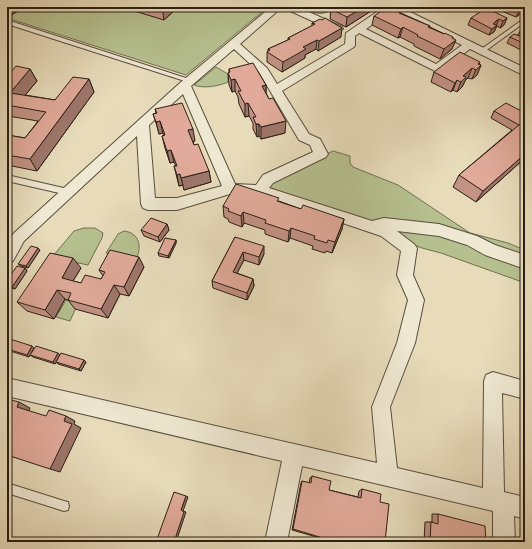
<svg xmlns="http://www.w3.org/2000/svg" width="532" height="549" viewBox="0 0 532 549" font-family="'IM FELL English',serif">
	<style>
		.green { fill: #b6c08f; stroke: #707052 }
		.lines { fill: none; stroke-linecap: round; stroke-linejoin: round }
		.service-casing { stroke: #594e3e; stroke-width: 2 }
		.minor-casing { stroke: #594e3e; stroke-width: 2 }
		.service { fill: #efe8d2; fill-rule: evenodd }
		.minor { fill: #efe8d2; fill-rule: evenodd }
		.wall { fill: #c29284; stroke: #2a1f14 }
		.shaded-wall { fill: #9e776c; stroke: #2a1f14 }
		.building { fill: #e1aa9a; stroke: #2a1f14 }
	</style>
	<rect width="100%" height="100%" fill="#e7dbba"/>
	<filter id="stains"><feTurbulence type="fractalNoise" baseFrequency=".005" numOctaves="4"/><feColorMatrix values="0 0 0 0 .2 0 0 0 0 .09 0 0 0 0 .02 0 0 0 .5 -.17"/></filter>
	<radialGradient id="worn" r=".72"><stop offset=".6" stop-color="#630" stop-opacity="0"/><stop offset="1" stop-color="#630" stop-opacity=".3"/></radialGradient>
	<g class="green">
		<path d="M26 7H268L186 75 7 18Z"/>
		<path d="M301 7H337C321 16 318 15 301 7Z"/>
		<path d="M216 67 228 74V82C219 86 204 89 194 85Z"/>
		<path d="M333 151 350 156V163L353 167 398 185 470 233 508 243 525 250V283L441 253 422 248 327 209 267 187 271 180Z"/>
		<path d="M84 228H95L103 233 102 238 88 265 59 259 47 263 74 231Z"/>
		<path d="M124 231C140 233 142 247 136 260L106 253 118 234Z"/>
		<path d="M66 300 78 303 70 321 56 317Z"/>
	</g>
	<g class="lines">
		<g class="service-casing">
			<g id="service">
				<path d="M525 18V22L484 52H480V50Z"/>
				<path d="M7 20 192 80 193 81 192 82H188L7 24Z"/>
				<path d="M7 175 68 189 72 192 68 195 7 181Z"/>
				<path d="M7 483 64 501 68 502 69 506 68 510 64 511 7 493Z"/>
			</g>
		</g>
		<g class="minor-casing">
			<g id="minor">
				<path d="M271 7H282L240 44 267 68 277 84 345 44 346 33 384 7H400L525 68V76L470 49 441 71 437 72 359 33 355 36V45L354 47 282 91 309 134 320 139 328 154 326 157 273 183 269 188 372 221 384 218 439 224 477 236 495 245 525 255V269L485 255 467 245 439 236 397 231 414 244 417 248 413 275 424 300 415 343 390 407 397 468 483 488 484 381 486 375 493 372 525 381V399L502 393 504 492 525 497V519L514 516 515 542H493V511L302 466 287 542H265L282 461 7 396V378L377 463 372 407 397 343 408 300 397 275 401 251 381 236 260 195 230 194 177 210H148L143 208 141 204 137 136 24 241 13 261 7 263V243L14 233 181 82ZM392 11 462 45 436 64 366 29ZM234 49 259 72 299 140 310 145 313 152 263 175 256 185 235 184 191 86ZM183 94 222 186 177 198H155L149 125Z"/>
				<path d="M285 7H298L342 27 343 29 338 32 334 31 286 9Z"/>
			</g>
		</g>
		<use href="#service" class="service"/>
		<use href="#minor" class="minor"/>
	</g>
	<g class="wall">
		<path d="M7 7H23L11 15 7 13Z"/>
		<path d="M121 7H178L164 20Z"/>
		<path d="M331 7H372L371 11 346 27 330 19Z"/>
		<path d="M495 7H521L520 14 516 17 494 8Z"/>
		<path d="M401 13 430 26V27L453 38 452 49 440 59 414 46V44L400 37 398 38 372 25 374 16Z"/>
		<path d="M471 18H507L504 25 500 28 497 26 494 32 489 35 468 25Z"/>
		<path d="M312 23 341 37 318 51 316 49 305 55V58L282 72 267 62V52L268 51V49L288 40V38L312 26Z"/>
		<path d="M525 26V52L507 43 510 37 518 35 521 29Z"/>
		<path d="M479 64 481 65 477 75 472 79 468 78 466 79 462 87 457 92 453 90 451 92 431 82 434 72Z"/>
		<path d="M30 69 37 81 25 95 55 100 89 79 94 92 37 171 7 165V135L25 138 38 121 8 116H7V76Z"/>
		<path d="M229 69 266 85V93L285 133 261 139 259 136 257 137 253 129V123L249 116 245 117 239 104 238 97 235 91 232 92 229 85 228 73 229 72Z"/>
		<path d="M155 109 195 141H193L194 145 209 171 211 182 184 190 183 185 179 186 174 166H176L174 162 170 163 165 148 162 136 164 135 163 133 159 134 157 126 153 114 156 113Z"/>
		<path d="M494 111 525 113V158L476 202 453 187 459 175 512 130 491 118Z"/>
		<path d="M279 201 301 209 344 219 342 229 332 253 326 251 325 253 312 249 313 246 290 238 288 242 265 234V230L244 223 242 227 229 222 228 219 224 217 223 206Z"/>
		<path d="M167 224 169 230 160 242 144 236 141 230Z"/>
		<path d="M235 237 264 254 259 265 244 260 237 273 253 279 254 286 247 300 213 288 212 281Z"/>
		<path d="M176 240V243L169 258 159 256 158 253Z"/>
		<path d="M38 248 40 250 28 268 21 266 18 264Z"/>
		<path d="M144 267 129 296 120 294 108 318 75 309 68 300 65 299 54 319 27 311 17 302 81 268 73 281 81 283 101 279 103 276 99 270Z"/>
		<path d="M25 268 27 271 15 289 7 287V280Z"/>
		<path d="M7 344 32 346 34 348 29 357 7 350Z"/>
		<path d="M30 355H60L86 362 81 371 58 364 56 362 55 364 33 357Z"/>
		<path d="M525 406V451L523 450 521 408Z"/>
		<path d="M312 476 329 490 358 497 359 491 362 489 380 502 385 542H334L292 530 301 483 302 481 309 483 310 478Z"/>
		<path d="M432 514H438L486 542H424L425 522H432Z"/>
	</g>
	<g class="shaded-wall">
		<path d="M9 7H23L11 15 8 8Z"/>
		<path d="M162 7H178L164 20Z"/>
		<path d="M364 7H372L371 11 346 27 347 17Z"/>
		<path d="M523 8 520 14 516 17 519 11Z"/>
		<path d="M507 18 504 25 500 28 503 21Z"/>
		<path d="M499 19 496 26 493 24Z"/>
		<path d="M497 25 494 32 489 35 492 29Z"/>
		<path d="M403 27 400 37 398 38 401 29Z"/>
		<path d="M342 28 341 37 318 51 319 41Z"/>
		<path d="M453 37 451 44 456 40 452 49 440 59 444 49Z"/>
		<path d="M317 40 316 49 305 55V58L282 72 283 62 303 47Z"/>
		<path d="M480 62 477 69 481 65 477 75 472 79 478 64Z"/>
		<path d="M472 68 468 78 466 79 462 87 457 92 461 82 463 76Z"/>
		<path d="M30 69 37 81 17 105 10 93Z"/>
		<path d="M89 79 94 92 37 171 30 159Z"/>
		<path d="M235 79V91L232 92 231 80Z"/>
		<path d="M457 80 453 90 451 92 455 83Z"/>
		<path d="M266 85V98L262 86Z"/>
		<path d="M248 103 249 116 245 117V104Z"/>
		<path d="M160 121 163 133 159 134 156 122Z"/>
		<path d="M286 121 285 133 261 139V127Z"/>
		<path d="M256 124H259V136L257 137Z"/>
		<path d="M193 129 195 141 191 142 188 130Z"/>
		<path d="M171 150 174 162 170 163 167 151Z"/>
		<path d="M525 154V158L476 202 483 191Z"/>
		<path d="M209 171 211 182 184 190 181 178Z"/>
		<path d="M180 174 183 185 179 186 177 175Z"/>
		<path d="M243 212 244 223 242 227 241 216Z"/>
		<path d="M344 219 342 229 332 253 335 242Z"/>
		<path d="M167 224 169 230 160 242 158 237Z"/>
		<path d="M291 228 290 238 288 242 289 231Z"/>
		<path d="M176 240V243L169 258 168 256Z"/>
		<path d="M264 246V254L259 265V257Z"/>
		<path d="M38 248 40 250 28 268 26 266Z"/>
		<path d="M243 252 244 260 234 279 233 272Z"/>
		<path d="M139 257 144 267 129 296 124 287Z"/>
		<path d="M73 258 81 268 69 287 62 278Z"/>
		<path d="M25 268 27 271 15 289 12 287Z"/>
		<path d="M253 279 254 286 247 300V293Z"/>
		<path d="M114 285 120 294 108 318 101 309Z"/>
		<path d="M57 290 65 299 54 319 45 310Z"/>
		<path d="M32 346 34 348 29 357 27 355Z"/>
		<path d="M58 353 60 355 55 364 53 362Z"/>
		<path d="M84 360 86 362 81 371 79 369Z"/>
		<path d="M19 402 30 408 28 413 17 407Z"/>
		<path d="M66 416 75 421 74 424 81 428 60 472 50 469 64 421Z"/>
		<path d="M186 496 188 497 183 511 186 512 176 542H174L181 510Z"/>
	</g>
	<g class="building">
		<path d="M332 7H364L347 17 331 9 334 8Z"/>
		<path d="M387 7 391 9 393 8 401 12 399 13 430 26 428 27 444 34 445 33 453 37 452 38 456 40 444 49 417 36 418 35 403 27 401 29 374 16Z"/>
		<path d="M510 7H521L523 8 519 11Z"/>
		<path d="M486 8 507 18 503 21 499 19 496 21 493 24 497 25 492 29 471 18Z"/>
		<path d="M325 18 342 28 319 41 317 40 303 47 306 49 283 62 267 52 270 50 268 49 290 39 288 38 315 24 312 23 320 19 322 20Z"/>
		<path d="M525 26V44L510 37 514 34 519 36 522 33 525 31 521 29Z"/>
		<path d="M460 52 480 62 478 64 481 65 476 70 472 68 463 76 466 77 461 82 457 80 455 83 434 72Z"/>
		<path d="M253 63 266 85 262 86 269 99 273 98 286 121 261 127 259 124H256L253 117H256L248 103 245 104 238 91H241L235 79 231 80 228 73 230 72 229 69Z"/>
		<path d="M16 66 30 69 10 93 55 100 73 77 89 79 30 159 7 155V135L25 138 46 112 7 105V76Z"/>
		<path d="M182 103 193 129 188 130 194 145 198 144 209 171 181 178 180 174 177 175 174 166H177L171 150 167 151 162 136 165 135 160 121 156 122 153 114 157 113 155 109Z"/>
		<path d="M506 103 525 113V120L519 125 494 111Z"/>
		<path d="M525 120V154L483 191 459 175Z"/>
		<path d="M236 184 279 198 277 201 301 209 303 205 344 219 335 242 328 240 327 243 314 239 315 236 291 228 289 231 265 223 266 220 243 212 241 216 228 211 229 209 223 206Z"/>
		<path d="M151 218 167 224 158 237 141 230Z"/>
		<path d="M235 237 264 246 259 257 243 252 233 272 253 279 247 293 212 281Z"/>
		<path d="M165 238 176 240 168 256 158 253Z"/>
		<path d="M31 246 38 248 26 266 18 264Z"/>
		<path d="M110 250 139 257 124 287 114 285 101 309 68 300 71 293 57 290 45 310 17 302 50 253 73 258 62 278 81 283 85 275 101 279 105 272 99 270Z"/>
		<path d="M17 266 25 268 12 287 7 286V280Z"/>
		<path d="M10 339 32 346 27 355 7 349V344Z"/>
		<path d="M36 346 58 353 53 362 30 355Z"/>
		<path d="M61 353 84 360 79 369 56 362Z"/>
		<path d="M7 399 19 402 17 407 46 416 49 410 66 416 64 421 72 424 50 469 7 455Z"/>
		<path d="M312 476 331 481 329 490 361 498 362 489 381 494 380 502 389 504 385 542H336L293 529 302 481 311 483Z"/>
		<path d="M174 492 186 496 181 510 184 512 174 542H156Z"/>
		<path d="M438 514 485 526 486 542H430L431 522 438 524Z"/>
	</g>
	<rect width="532" height="549" fill="none" stroke="#e7dbba" stroke-width="24"/>
	<rect x="8" y="8" width="516" height="533" fill="none" stroke="#2a1f14" stroke-width="2"/>
	<rect x="12" y="12" width="508" height="525" fill="none" stroke="#2a1f14"/>
	<rect width="100%" height="100%" filter="url(#stains)"/>
	<rect width="100%" height="100%" fill="url(#worn)"/>
</svg>
